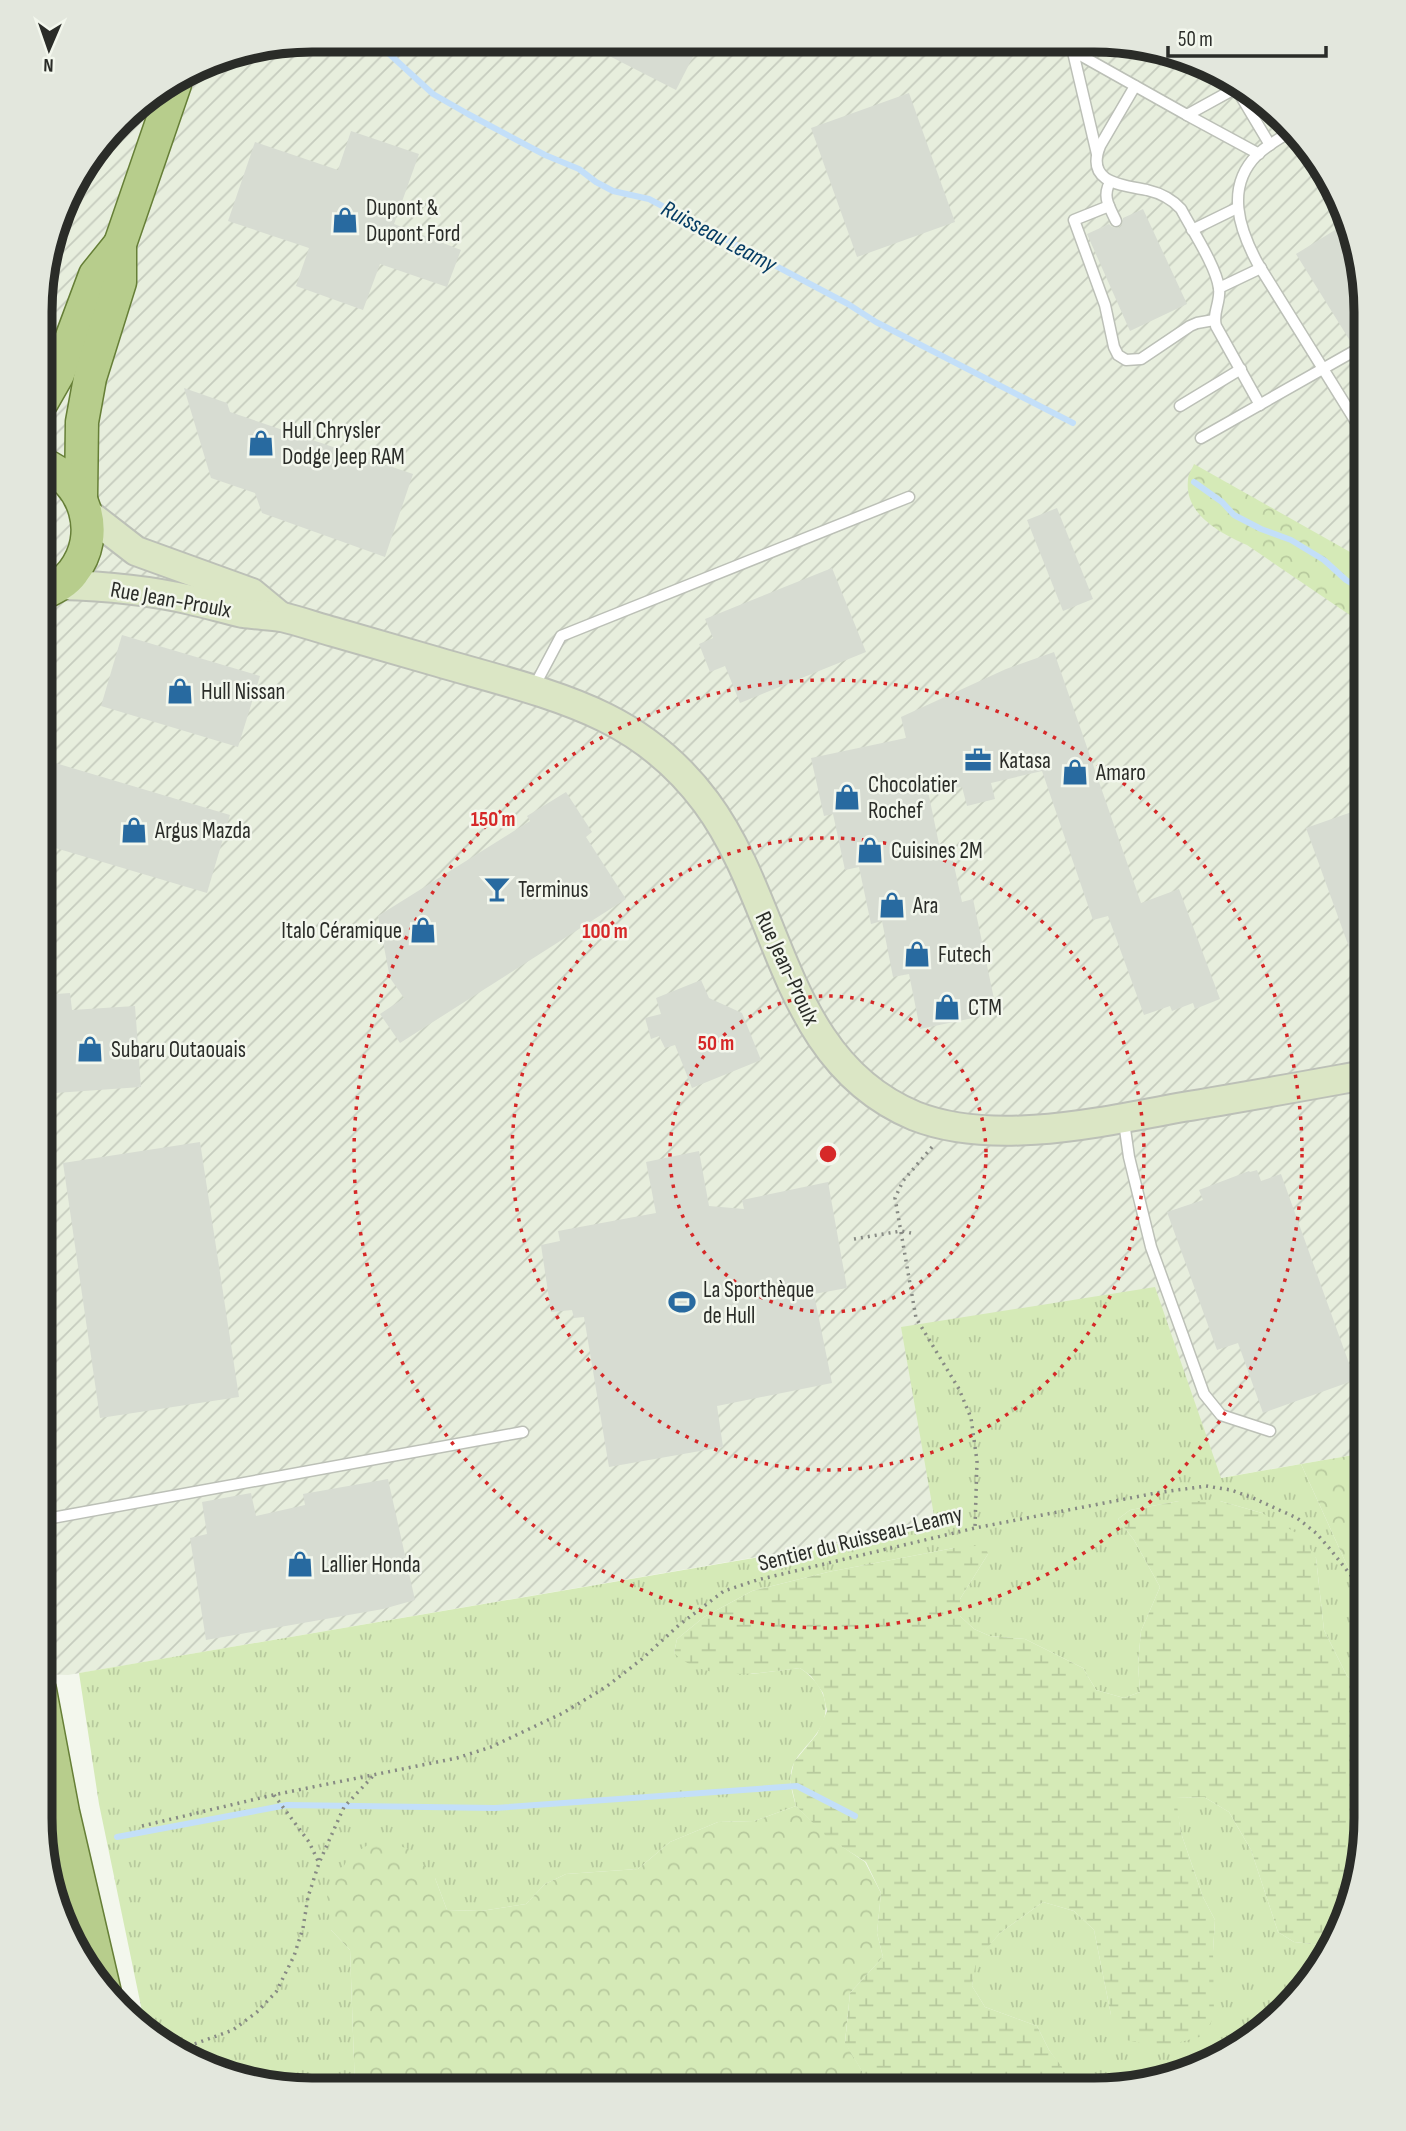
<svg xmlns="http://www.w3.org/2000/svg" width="1406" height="2131" viewBox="0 0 1406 2131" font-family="'Sofia Sans Condensed',sans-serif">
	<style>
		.industrial { fill: url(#industrial-furrows) }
		.grass { fill: url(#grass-tufts) }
		.forest { fill: url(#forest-crowns) }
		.wetland { fill: url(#wetland-marsh) }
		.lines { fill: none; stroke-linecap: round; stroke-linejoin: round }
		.stream { stroke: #c3dff9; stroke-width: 6 }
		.building { fill: #d7dcd2 }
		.lane-casing { stroke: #bcc0b7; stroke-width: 13 }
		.secondary-casing { stroke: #bcc0b7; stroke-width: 32 }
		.primary-casing { stroke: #667f37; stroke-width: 35 }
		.path { stroke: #878a84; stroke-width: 3.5; stroke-dasharray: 2 5; stroke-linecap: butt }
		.lane { stroke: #fff; stroke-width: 10 }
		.secondary { stroke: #dbe6c5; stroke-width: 28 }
		.primary { stroke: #b7cd8c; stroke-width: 32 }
		.ring { fill: none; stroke: #d62828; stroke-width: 3.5; stroke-dasharray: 3.5 7 }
		.labels { text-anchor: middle; stroke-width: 5; stroke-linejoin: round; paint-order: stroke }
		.poi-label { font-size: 23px; fill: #2a2c28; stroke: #f3f7ed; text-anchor: start }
		.street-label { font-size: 23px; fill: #2a2c28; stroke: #f3f7ed }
		.water-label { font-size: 24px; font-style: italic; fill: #053c64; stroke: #f3f7ed }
		.rim { fill: none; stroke: #2a2c28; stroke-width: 9 }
		.centre { fill: #d62828; stroke: #f3f7ed; stroke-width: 3.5 }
		.ring-label { font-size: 21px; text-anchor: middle; font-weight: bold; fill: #d62828; stroke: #f3f7ed; stroke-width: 5; stroke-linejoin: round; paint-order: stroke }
	</style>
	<defs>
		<pattern id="industrial-furrows" width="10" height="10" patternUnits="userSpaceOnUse" patternTransform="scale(1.75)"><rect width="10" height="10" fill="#e7eedd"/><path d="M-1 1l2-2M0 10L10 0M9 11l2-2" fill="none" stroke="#c6ccbe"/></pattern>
		<pattern id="grass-tufts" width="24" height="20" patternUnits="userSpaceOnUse" patternTransform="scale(1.75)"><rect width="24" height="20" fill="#d5eab7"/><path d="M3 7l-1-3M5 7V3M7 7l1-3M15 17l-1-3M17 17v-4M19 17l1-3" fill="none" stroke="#b7c99d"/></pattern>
		<pattern id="forest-crowns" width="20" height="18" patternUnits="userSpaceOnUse" patternTransform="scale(1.75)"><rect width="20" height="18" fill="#d5eab7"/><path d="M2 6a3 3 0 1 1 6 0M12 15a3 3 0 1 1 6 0" fill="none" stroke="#b7c99d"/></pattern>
		<pattern id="wetland-marsh" width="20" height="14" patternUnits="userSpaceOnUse" patternTransform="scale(1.75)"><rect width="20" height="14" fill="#d5eab7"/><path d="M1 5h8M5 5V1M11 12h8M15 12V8" fill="none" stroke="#b7c99d"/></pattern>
	</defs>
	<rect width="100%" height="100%" fill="#f3f7ed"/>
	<path class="industrial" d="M313 40 1129 43 1197 61 1259 96 1309 147 1345 208 1366 313 1365 1453 68 1675 40 1674 43 277 77 177 133 108 225 55Z"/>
	<g class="grass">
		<path d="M1155 1287 1221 1478 1301 1464 1365 1605V1689L1347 1676 1324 1630 1316 1558 1262 1513 1220 1501H1179L1130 1510 1118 1519 1134 1540 1160 1587 1141 1631 1138 1664 1140 1692 1124 1698 1096 1690 1083 1668 1025 1639 990 1636 974 1629 960 1616V1599L988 1554 954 1548 828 1572 752 1591 704 1617 677 1639 674 1653 752 1674 800 1668C826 1686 835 1711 814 1737 808 1745 798 1754 794 1763 787 1778 792 1791 796 1806L754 1821 718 1822 670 1842 638 1869 566 1874 545 1884 526 1904 481 1911 447 1910 435 1878 331 1930 350 1950 355 2089 278 2088 209 2070 147 2035 99 1804 79 1673 936 1527 901 1327Z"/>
		<path d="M1204 1797 1229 1812 1251 1850 1278 1932 1294 1942 1331 1946 1320 1970 1273 2023 1198 2070 1094 2091H1065L1061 2067 1049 2050 1037 2026 985 2007 972 1986 975 1961 1000 1933 1043 1902 1074 1911 1094 1930 1111 2015 1213 1951 1215 1920 1203 1897 1181 1833 1175 1798Z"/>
	</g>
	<g class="forest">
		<path d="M1194 464 1366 561V626L1247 545C1220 533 1184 514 1188 480 1188 475 1192 469 1194 464Z"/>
		<path d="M1365 1453V1605L1301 1464Z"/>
		<path d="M796 1806 828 1837 865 1862 881 1893 877 1933 883 1957 850 1993 845 2042 869 2083 870 2090 355 2089 350 1950 331 1930 327 1895 349 1857 374 1841 407 1848 435 1878 447 1910 481 1911 526 1904 545 1884 566 1874 638 1869 670 1842 718 1822 754 1821Z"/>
	</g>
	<path class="wetland" d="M1179 1501H1220L1262 1513 1303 1537 1316 1558 1324 1630 1347 1676 1365 1689V1837L1351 1906 1331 1946 1294 1942 1278 1932 1251 1850 1229 1812 1204 1797 1176 1798 1181 1833 1203 1897 1215 1920 1213 1951 1214 2017 1203 2036 1162 2047 1126 2040 1111 2015 1094 1930 1074 1911 1043 1902 1000 1933 976 1961 972 1986 985 2007 1037 2026 1049 2050 1062 2067 1065 2091 870 2090 869 2083 845 2043 850 1993 883 1957 877 1933 881 1893 866 1862 828 1838 796 1806 790 1780 794 1762 817 1734 827 1711 823 1693 811 1676 800 1668C758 1673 707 1684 674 1653L677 1639 704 1617 752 1591 828 1572 954 1548 985 1545 988 1554 960 1599V1616L974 1629 990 1636 1025 1639 1083 1668 1096 1690 1124 1698 1140 1692 1138 1664 1141 1631 1160 1587 1134 1540 1118 1519 1130 1510Z"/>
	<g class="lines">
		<g class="stream">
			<path d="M374 40 433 94 468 114 545 155 579 169 596 182 613 191 649 199 848 304 876 322 1073 423"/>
			<path d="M1194 482 1222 502 1234 515 1261 529 1291 540 1324 560 1346 580 1366 592"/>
			<path d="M117 1837 287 1805 495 1808 797 1786 855 1816"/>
		</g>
	</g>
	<g class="building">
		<path d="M580 41H701L676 90Z"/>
		<path d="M909 93 955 222 857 257 811 128Z"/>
		<path d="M351 131 419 154 394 224 461 250 447 287 380 264 363 310 296 286 309 248 228 221 255 142 338 170Z"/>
		<path d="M1143 209 1187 304 1130 331 1087 234 1109 224 1112 227 1119 228 1122 225 1123 218Z"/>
		<path d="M1348 222 1366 313V366L1360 356 1363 351 1362 346 1357 343 1352 344 1296 254Z"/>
		<path d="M184 388 227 403 230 412 413 474 385 557 262 513 255 493 211 478Z"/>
		<path d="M1057 508 1093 599 1063 611 1027 520Z"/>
		<path d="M832 568 866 652 740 703 725 666 710 672 699 644 713 638 705 619Z"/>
		<path d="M122 635 260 676 238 747 101 706Z"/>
		<path d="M1054 652 1141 903 1179 889 1220 999 1195 1009 1193 1003 1172 1011 1170 1006 1144 1015 1108 916 1093 920 1042 771 991 783 995 799 967 806 962 787 928 791 940 849 950 847 962 902 973 899 997 1013 920 1029 909 974 893 977 882 921 871 924 859 867 845 870 833 814 824 816 811 758 906 738 901 717 1006 669Z"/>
		<path d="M52 762 230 815 207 893 42 844V796Z"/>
		<path d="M566 792 592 832 586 837 626 899 400 1043 380 1014 404 998 390 978 378 916 530 821 527 816Z"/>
		<path d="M1366 807 1365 986H1363L1306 828Z"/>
		<path d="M701 980 709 998 742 1013 761 1060 692 1088 675 1045 665 1048 659 1036 651 1039 645 1018 661 1014 656 998Z"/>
		<path d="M70 993 72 1010 135 1006 141 1087 41 1094 42 995Z"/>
		<path d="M200 1142 239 1397 100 1418 63 1163Z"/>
		<path d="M699 1151 709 1206 744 1209 742 1200 828 1182 847 1288 814 1294 832 1383 717 1406 723 1447 609 1467 584 1317 574 1318 572 1310 551 1312 541 1245 560 1241 558 1231 656 1213 646 1162Z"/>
		<path d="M1257 1170 1261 1181 1281 1174 1355 1380 1263 1413 1238 1343 1217 1350 1167 1212 1203 1200 1199 1190 1249 1171 1250 1172Z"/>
		<path d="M388 1479 415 1600 383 1609 206 1640 190 1538 207 1534 202 1502 251 1493 256 1516 305 1505 303 1494Z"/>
	</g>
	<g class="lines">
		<g class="lane-casing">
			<g id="lane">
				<path d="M1057 42 1187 115 1236 88"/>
				<path d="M1077 42 1073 52 1097 154"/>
				<path d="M1135 86 1100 146C1085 183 1122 185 1147 190 1160 193 1172 199 1181 209 1192 230 1216 266 1219 288 1221 302 1212 313 1216 326L1260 405"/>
				<path d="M1240 86 1236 88 1270 145"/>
				<path d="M1187 115 1259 154"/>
				<path d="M1293 130C1281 138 1267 145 1257 155 1225 187 1239 229 1258 264L1366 438"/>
				<path d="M1110 182C1102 197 1109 206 1116 221"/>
				<path d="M1109 206 1074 220 1105 305 1114 347 1118 355 1126 360 1141 359 1190 326 1197 323 1214 320"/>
				<path d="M1192 230 1237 208"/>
				<path d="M1219 288 1261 268"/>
				<path d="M1180 406 1241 369"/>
				<path d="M1201 438 1356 350"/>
				<path d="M534 687 561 636 909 497"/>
				<path d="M1124 1122 1129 1157 1151 1247 1204 1394 1221 1415 1270 1431"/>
				<path d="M41 1298H43"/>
				<path d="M41 1520 523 1432"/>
			</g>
		</g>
		<g class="secondary-casing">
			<g id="secondary">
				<path d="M87 513 136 551 252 593 281 617"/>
				<path d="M60 585C104 586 148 590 191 600 208 604 226 609 243 613 256 615 269 615 282 617 299 621 316 627 334 632 368 642 403 652 438 662 492 678 556 693 606 718 646 738 680 767 706 802 782 904 782 1061 915 1116 994 1147 1101 1122 1183 1107 1244 1097 1304 1086 1365 1075"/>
			</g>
		</g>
		<g class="primary-casing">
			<g id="primary">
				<path d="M42 402 58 374 95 275 120 244"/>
				<path d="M81 498 82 422 90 378 120 282V244L175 84"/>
				<path d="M42 594C54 588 65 583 73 572 102 535 86 481 42 464"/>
				<path d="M40 1690 63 1812 105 1993"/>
				<path d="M58 1909 62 1925"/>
			</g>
		</g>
		<g class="path">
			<path d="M932 1147 903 1181 895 1198 916 1318 959 1389 971 1418 977 1461 975 1528"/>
			<path d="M854 1239 901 1231 911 1233"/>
			<path d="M274 1795 309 1842 319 1863"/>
			<path d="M142 1826 273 1795 457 1758 491 1747 563 1713 606 1687 642 1659 679 1625 724 1591 757 1580 975 1528 1156 1493 1206 1486 1231 1490 1253 1498 1297 1518 1316 1533 1330 1549 1365 1593"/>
			<path d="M175 2051 233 2030 257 2012 276 1992 294 1956 303 1928 308 1897 319 1863 344 1807 374 1775"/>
		</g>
		<use href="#lane" class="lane"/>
		<use href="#secondary" class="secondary"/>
		<use href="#primary" class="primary"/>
	</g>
	<g class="ring">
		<circle cx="828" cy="1154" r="158"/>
		<circle cx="828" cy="1154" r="316"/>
		<circle cx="828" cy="1154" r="474"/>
	</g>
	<defs>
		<g id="shop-bare" transform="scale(2.1)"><path d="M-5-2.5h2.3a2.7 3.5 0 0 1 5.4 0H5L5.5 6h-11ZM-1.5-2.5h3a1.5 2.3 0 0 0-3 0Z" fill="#286aa0" stroke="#f3f7ed" stroke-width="2.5" paint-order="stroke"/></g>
		<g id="office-bare" transform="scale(2.1)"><path d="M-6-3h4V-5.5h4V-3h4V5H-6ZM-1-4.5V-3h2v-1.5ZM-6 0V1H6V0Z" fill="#286aa0" stroke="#f3f7ed" stroke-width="2.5" paint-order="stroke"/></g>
		<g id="bar-bare" transform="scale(2.1)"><path d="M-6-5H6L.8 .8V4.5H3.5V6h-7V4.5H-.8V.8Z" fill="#286aa0" stroke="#f3f7ed" stroke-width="2.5" paint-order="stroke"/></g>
		<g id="stadium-bare" transform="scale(2.1)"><path d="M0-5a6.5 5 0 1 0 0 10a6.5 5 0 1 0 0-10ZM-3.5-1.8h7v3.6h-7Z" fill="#286aa0" stroke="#f3f7ed" stroke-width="2.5" paint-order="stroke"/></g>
	</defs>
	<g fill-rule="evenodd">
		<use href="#shop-bare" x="345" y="220"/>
		<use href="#shop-bare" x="261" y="443"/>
		<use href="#shop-bare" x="180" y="691"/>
		<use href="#office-bare" x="978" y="760"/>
		<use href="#shop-bare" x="1075" y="772"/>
		<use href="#shop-bare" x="847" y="797"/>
		<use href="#shop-bare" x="134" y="830"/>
		<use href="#shop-bare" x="870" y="850"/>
		<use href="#bar-bare" x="497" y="889"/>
		<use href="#shop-bare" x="892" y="905"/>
		<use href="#shop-bare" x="423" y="930"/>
		<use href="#shop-bare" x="917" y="954"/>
		<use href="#shop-bare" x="947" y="1007"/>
		<use href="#shop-bare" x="90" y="1049"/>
		<use href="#stadium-bare" x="682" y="1302"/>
		<use href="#shop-bare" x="300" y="1564"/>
	</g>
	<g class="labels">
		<g class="poi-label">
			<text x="366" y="215">Dupont &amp;<tspan x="366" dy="26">Dupont Ford</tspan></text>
			<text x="282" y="438">Hull Chrysler<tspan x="282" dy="26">Dodge Jeep RAM</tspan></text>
			<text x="201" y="699">Hull Nissan</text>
			<text x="999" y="768">Katasa</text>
			<text x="1096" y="780">Amaro</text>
			<text x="868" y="792">Chocolatier<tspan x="868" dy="26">Rochef</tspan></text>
			<text x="155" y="838">Argus Mazda</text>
			<text x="891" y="858">Cuisines 2M</text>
			<text x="518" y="897">Terminus</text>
			<text x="913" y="913">Ara</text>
			<text x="402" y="938" text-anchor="end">Italo Céramique</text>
			<text x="938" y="962">Futech</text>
			<text x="968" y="1015">CTM</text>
			<text x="111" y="1057">Subaru Outaouais</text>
			<text x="703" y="1297">La Sporthèque<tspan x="703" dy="26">de Hull</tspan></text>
			<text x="321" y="1572">Lallier Honda</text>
		</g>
		<g class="street-label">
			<text transform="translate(171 599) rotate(10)" y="8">Rue Jean-Proulx</text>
			<text transform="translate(788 968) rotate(65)" y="8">Rue Jean-Proulx</text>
			<text transform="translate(860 1538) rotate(-14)" y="8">Sentier du Ruisseau-Leamy</text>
		</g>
		<g class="water-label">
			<text transform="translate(719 236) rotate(28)" y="8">Ruisseau Leamy</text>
		</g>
	</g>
	<path d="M0 0H1406V2131H0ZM312 52H1094A260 260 0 0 1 1354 312V1818A260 260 0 0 1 1094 2078H312A260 260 0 0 1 52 1818V312A260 260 0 0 1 312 52Z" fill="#e3e7dd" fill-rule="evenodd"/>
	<path class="rim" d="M312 52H1094A260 260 0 0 1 1354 312V1818A260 260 0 0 1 1094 2078H312A260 260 0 0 1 52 1818V312A260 260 0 0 1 312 52Z"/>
	<circle cx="828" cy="1154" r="10" class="centre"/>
	<g class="ring-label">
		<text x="493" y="826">150 m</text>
		<text x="605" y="938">100 m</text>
		<text x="716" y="1050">50 m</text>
	</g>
	<g transform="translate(49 49) rotate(182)" stroke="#f3f7ed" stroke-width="5" paint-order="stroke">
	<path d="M0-5L12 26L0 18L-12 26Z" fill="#2a2c28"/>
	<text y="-10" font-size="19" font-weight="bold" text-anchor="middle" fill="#2a2c28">N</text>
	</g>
	<path d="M1168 46v10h158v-10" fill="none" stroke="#2a2c28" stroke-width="3.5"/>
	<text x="1178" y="46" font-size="21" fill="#2a2c28" stroke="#f3f7ed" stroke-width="5" paint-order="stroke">50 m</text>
</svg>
